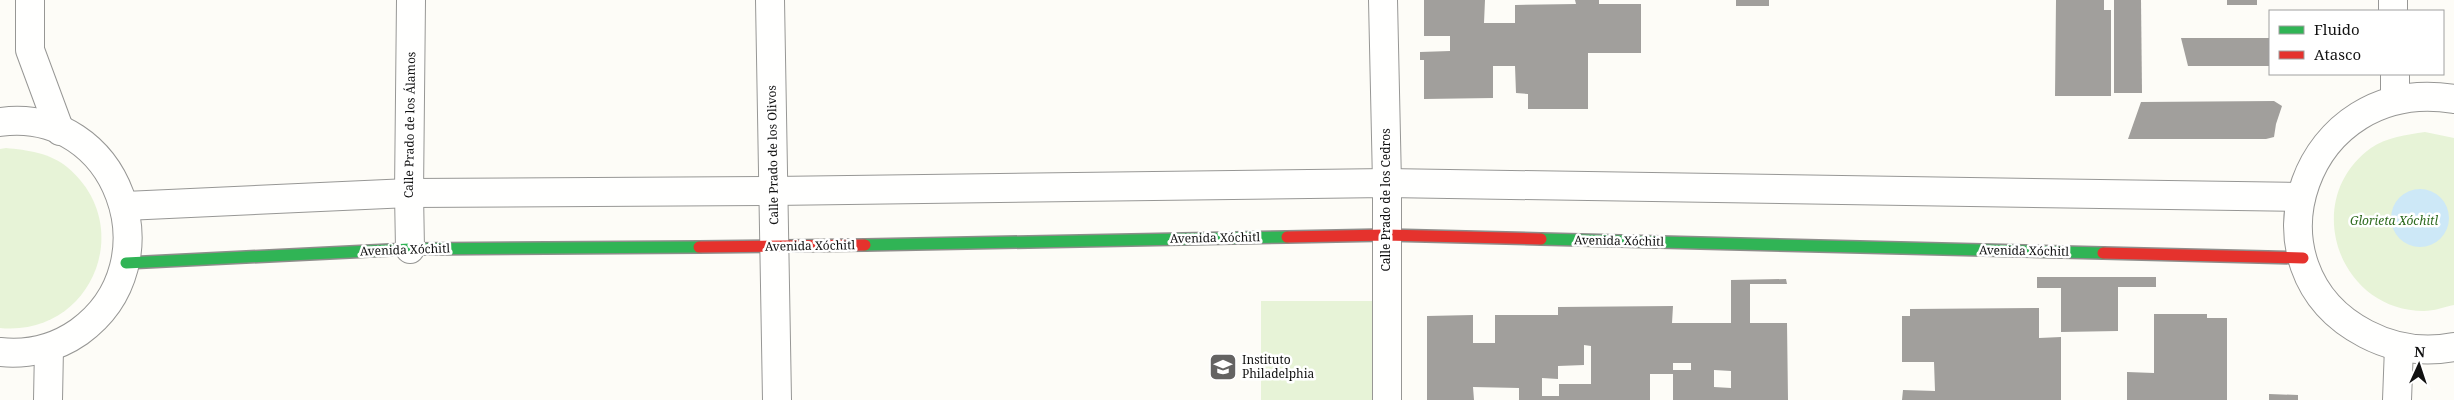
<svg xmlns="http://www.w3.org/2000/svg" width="2454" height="400" viewBox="0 0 2454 400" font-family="'Noto Serif',serif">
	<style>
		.green { fill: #e7f3d7 }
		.water { fill: #cde8f7 }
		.building { fill: #a19f9c; fill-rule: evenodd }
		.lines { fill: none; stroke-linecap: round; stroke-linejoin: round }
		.street-casing { stroke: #979795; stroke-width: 30 }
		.fast-casing { stroke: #8e8d8b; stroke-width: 14 }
		.jam-casing { stroke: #8e8d8b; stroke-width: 14 }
		.street { stroke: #fffffe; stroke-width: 28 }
		.fast { stroke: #30b455; stroke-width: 11 }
		.jam { stroke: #e5322d; stroke-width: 11 }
		.labels { text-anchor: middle; stroke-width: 5; stroke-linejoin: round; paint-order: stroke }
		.street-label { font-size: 12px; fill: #111; stroke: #fff }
		.park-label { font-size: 12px; font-style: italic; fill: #2f6b1f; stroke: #fff }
		.poi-label { font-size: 12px; fill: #111; stroke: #fff; text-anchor: start }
	</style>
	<rect width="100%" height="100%" fill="#fdfcf7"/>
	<g class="green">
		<path d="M2425 132 2454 138V305C2444 307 2434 311 2424 311 2338 311 2300 199 2371 148 2387 137 2406 135 2425 132Z"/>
		<path d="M6 148C27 150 50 153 67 167 138 226 91 337 0 328V149Z"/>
		<rect x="1261" y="301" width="119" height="99"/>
	</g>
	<circle class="water" cx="2420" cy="218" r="29"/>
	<g class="building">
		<path d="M1424 0H1485L1484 23H1515V5L1576 4 1575 0H1599V4H1641V53H1588V109H1528V94L1516 93 1515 66H1493V98L1424 99V60H1420V52L1450 51V36H1424Z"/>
		<rect x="1736" y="0" width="33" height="6"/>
		<path d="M2056 0H2104V10H2111V96H2055Z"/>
		<path d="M2114 0H2141L2142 93H2114Z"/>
		<rect x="2227" y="0" width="30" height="5"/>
		<path d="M2181 38H2270V66H2188Z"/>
		<path d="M2274 101 2282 106 2276 124 2274 137 2266 139H2128L2141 102Z"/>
		<path d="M2037 277H2156V287H2118V331L2061 332V288H2037Z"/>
		<path d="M1786 279 1787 284H1750V323H1787L1788 400H1673V374H1650V400H1519V388L1473 387 1474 400H1427V316L1473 315V343H1495V315H1558V307L1673 306 1672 323H1731V280ZM1584 345 1591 346V384H1559V396H1542V378L1558 379V366L1584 365ZM1673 363H1691V370H1673ZM1714 370 1731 371V388L1714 387Z"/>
		<path d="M2039 308V338L2061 337V400H1902L1903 390 1935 391 1934 362H1902V316H1910V309Z"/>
		<path d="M2154 314H2207V318H2227V400H2127V372L2154 373Z"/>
		<path d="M2269 394 2298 395V400H2269Z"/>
	</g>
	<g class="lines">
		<g class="street-casing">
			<g id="street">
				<path d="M30 0V50L60 131"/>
				<path d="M770 0 777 400"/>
				<path d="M1383 0 1387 183V400"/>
				<path d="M2393 0V11"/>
				<path d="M2395 74V99"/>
				<path d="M2454 99C2304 74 2238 268 2366 334 2393 348 2423 353 2454 347"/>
				<path d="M0 122C118 106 175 263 79 332 56 348 28 355 0 352"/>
				<path d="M125 206 409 193 773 191 1387 183 2301 197"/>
				<path d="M410 249 409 193 411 0"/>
				<path d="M48 400 49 348"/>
				<path d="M2397 400 2399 347"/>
			</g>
		</g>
		<g class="fast-casing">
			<g id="fast">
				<path d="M1541 239 2103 253"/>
				<path d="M865 245 1287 237"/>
				<path d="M126 263 410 249 699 247"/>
			</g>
		</g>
		<g class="jam-casing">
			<g id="jam">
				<path d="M1287 237 1386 235 1541 239"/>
				<path d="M699 247 865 245"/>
				<path d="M2103 253 2303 258"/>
			</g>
		</g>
		<use href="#street" class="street"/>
		<use href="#fast" class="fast"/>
		<use href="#jam" class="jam"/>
	</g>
	<defs>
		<g id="school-square" transform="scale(1.4375)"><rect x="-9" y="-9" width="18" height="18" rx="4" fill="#646362" stroke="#fff"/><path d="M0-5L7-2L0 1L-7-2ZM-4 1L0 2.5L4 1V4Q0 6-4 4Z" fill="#fff"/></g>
	</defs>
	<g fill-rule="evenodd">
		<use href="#school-square" x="1223" y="367"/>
	</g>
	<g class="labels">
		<g class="street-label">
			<text transform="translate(410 125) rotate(-89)" y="4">Calle Prado de los Álamos</text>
			<text transform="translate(773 155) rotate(-91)" y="4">Calle Prado de los Olivos</text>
			<text transform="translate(1386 200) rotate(-90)" y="4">Calle Prado de los Cedros</text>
			<text transform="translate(1215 238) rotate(-1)" y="4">Avenida Xóchitl</text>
			<text transform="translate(1619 241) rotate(1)" y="4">Avenida Xóchitl</text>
			<text transform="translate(810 246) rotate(-1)" y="4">Avenida Xóchitl</text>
			<text transform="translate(405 250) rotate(-2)" y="4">Avenida Xóchitl</text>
			<text transform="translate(2024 251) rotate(1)" y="4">Avenida Xóchitl</text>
		</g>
		<g class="park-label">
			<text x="2394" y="225">Glorieta Xóchitl</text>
		</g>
		<g class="poi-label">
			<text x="1242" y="364">Instituto<tspan x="1242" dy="14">Philadelphia</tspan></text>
		</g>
	</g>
	<rect x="2269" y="10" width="175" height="65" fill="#ffffff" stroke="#a0a0a0"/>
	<rect x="2279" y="26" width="25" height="8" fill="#30b455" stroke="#a0a0a0"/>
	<text x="2314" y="35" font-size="15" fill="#111111">Fluido</text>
	<rect x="2279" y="51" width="25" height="8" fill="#e5322d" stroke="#a0a0a0"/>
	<text x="2314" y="60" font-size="15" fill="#111111">Atasco</text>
	<g transform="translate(2419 365) rotate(3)" stroke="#ffffff" stroke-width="4" paint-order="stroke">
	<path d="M0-4L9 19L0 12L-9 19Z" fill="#111111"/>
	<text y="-8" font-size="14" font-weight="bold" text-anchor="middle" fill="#111111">N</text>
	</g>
</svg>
